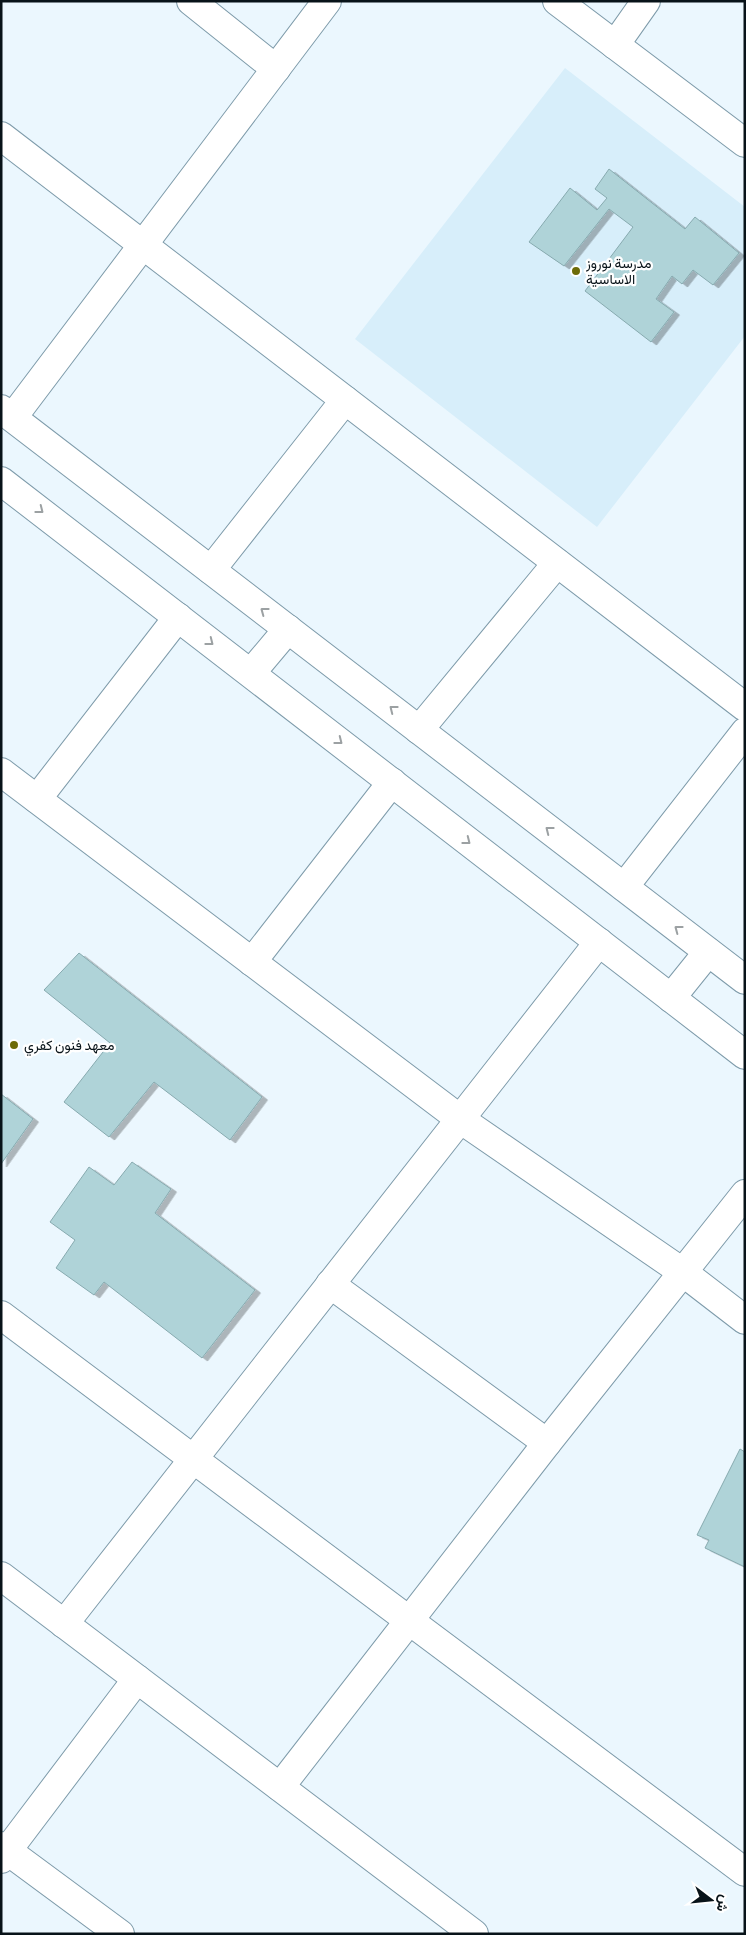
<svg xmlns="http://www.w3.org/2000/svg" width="746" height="1935" viewBox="0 0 746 1935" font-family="'Crimson Pro',Vazirmatn,serif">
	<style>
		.built { fill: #d7eefa }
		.building { fill: #afd3d8; stroke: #87aaaf; filter: url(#shadow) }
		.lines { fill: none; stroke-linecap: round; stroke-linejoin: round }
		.minor-casing { stroke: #7e9baa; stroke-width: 30 }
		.major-casing { stroke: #7e9baa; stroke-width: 30 }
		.minor { stroke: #fff; stroke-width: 28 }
		.major { stroke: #fff; stroke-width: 28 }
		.oneway { stroke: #9ca1a3 }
		.poi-dot { fill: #6d6b08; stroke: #fff; stroke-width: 2 }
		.labels { text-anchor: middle; stroke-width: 4.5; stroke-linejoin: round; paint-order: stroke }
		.poi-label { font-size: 14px; fill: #081319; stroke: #fff; text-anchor: start }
	</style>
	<defs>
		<filter id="shadow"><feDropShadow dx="5.5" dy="3" stdDeviation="0" flood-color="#0004"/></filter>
	</defs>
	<rect width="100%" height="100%" fill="#ebf7fe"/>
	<path class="built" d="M565 68 745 207V336L597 527 355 339Z"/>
	<g class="building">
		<path d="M609 169 685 229 695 217 739 253 713 285 693 270 682 284 672 276 656 299 674 312 651 342 585 291 633 227 609 209 564 266 529 242 570 188 597 210 607 198 595 189Z"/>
		<path d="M79 953 262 1097 230 1140 154 1082 109 1137 64 1102 110 1043 44 990Z"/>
		<path d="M1 1094 33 1119 1 1164Z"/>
		<path d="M132 1162 171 1189 155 1213 255 1290 202 1358 104 1282 94 1295 56 1268 75 1240 50 1222 89 1167 114 1185Z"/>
		<path d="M740 1449 745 1452V1567L705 1548 709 1540 697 1535Z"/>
	</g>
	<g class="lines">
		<g class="minor-casing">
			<g id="minor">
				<path d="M191 1 276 69"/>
				<path d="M557 1 745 143"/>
				<path d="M615 45 646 1"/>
				<path d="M1 136 745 707"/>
				<path d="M13 417 327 1"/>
				<path d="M211 570 345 400"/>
				<path d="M419 730 557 563"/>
				<path d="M1 772 460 1119 684 1273 745 1320"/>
				<path d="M37 799 178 617"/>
				<path d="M624 887 745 732"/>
				<path d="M252 962 392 782"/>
				<path d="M330 1284 547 1443"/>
				<path d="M1 1315 745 1872"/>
				<path d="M1 1576 474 1934"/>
				<path d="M64 1624 599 942"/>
				<path d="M280 1787 547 1443 745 1194"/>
				<path d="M1 1846 120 1934"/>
				<path d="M1 1859 137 1679"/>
			</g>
		</g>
		<g class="major-casing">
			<g id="major">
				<path d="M1 409 745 980"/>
				<path d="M1 481 745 1055"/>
				<path d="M251 673 288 629"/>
				<path d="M671 998 708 952"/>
			</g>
		</g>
		<use href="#minor" class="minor"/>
		<use href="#major" class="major"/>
	</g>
	<defs><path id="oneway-chevron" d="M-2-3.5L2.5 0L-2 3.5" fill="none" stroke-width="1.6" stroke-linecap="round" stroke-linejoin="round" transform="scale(1.25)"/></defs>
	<g class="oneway">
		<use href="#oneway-chevron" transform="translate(40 510) rotate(38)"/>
		<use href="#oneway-chevron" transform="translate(264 611) rotate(-143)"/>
		<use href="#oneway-chevron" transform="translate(210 642) rotate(38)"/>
		<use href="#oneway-chevron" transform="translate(393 709) rotate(-142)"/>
		<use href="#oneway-chevron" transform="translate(339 741) rotate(38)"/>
		<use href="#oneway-chevron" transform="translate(549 830) rotate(-142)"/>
		<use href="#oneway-chevron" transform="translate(467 841) rotate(38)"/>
		<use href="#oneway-chevron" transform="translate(678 929) rotate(-143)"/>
	</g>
	<g class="poi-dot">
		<circle cx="576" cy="271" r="5"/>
		<circle cx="14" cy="1045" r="5"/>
	</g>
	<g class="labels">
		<g class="poi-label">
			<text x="586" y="268">مدرسة نوروز<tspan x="586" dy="16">الاساسية</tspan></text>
			<text x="24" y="1050">معهد فنون كفري</text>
		</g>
	</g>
	<rect width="746" height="1935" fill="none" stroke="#081319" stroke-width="5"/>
	<g transform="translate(711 1900) rotate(106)" stroke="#ffffff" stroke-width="4" paint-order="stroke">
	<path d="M0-4L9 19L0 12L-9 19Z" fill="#081319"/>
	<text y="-8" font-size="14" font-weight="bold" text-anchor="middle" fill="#081319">ش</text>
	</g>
</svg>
